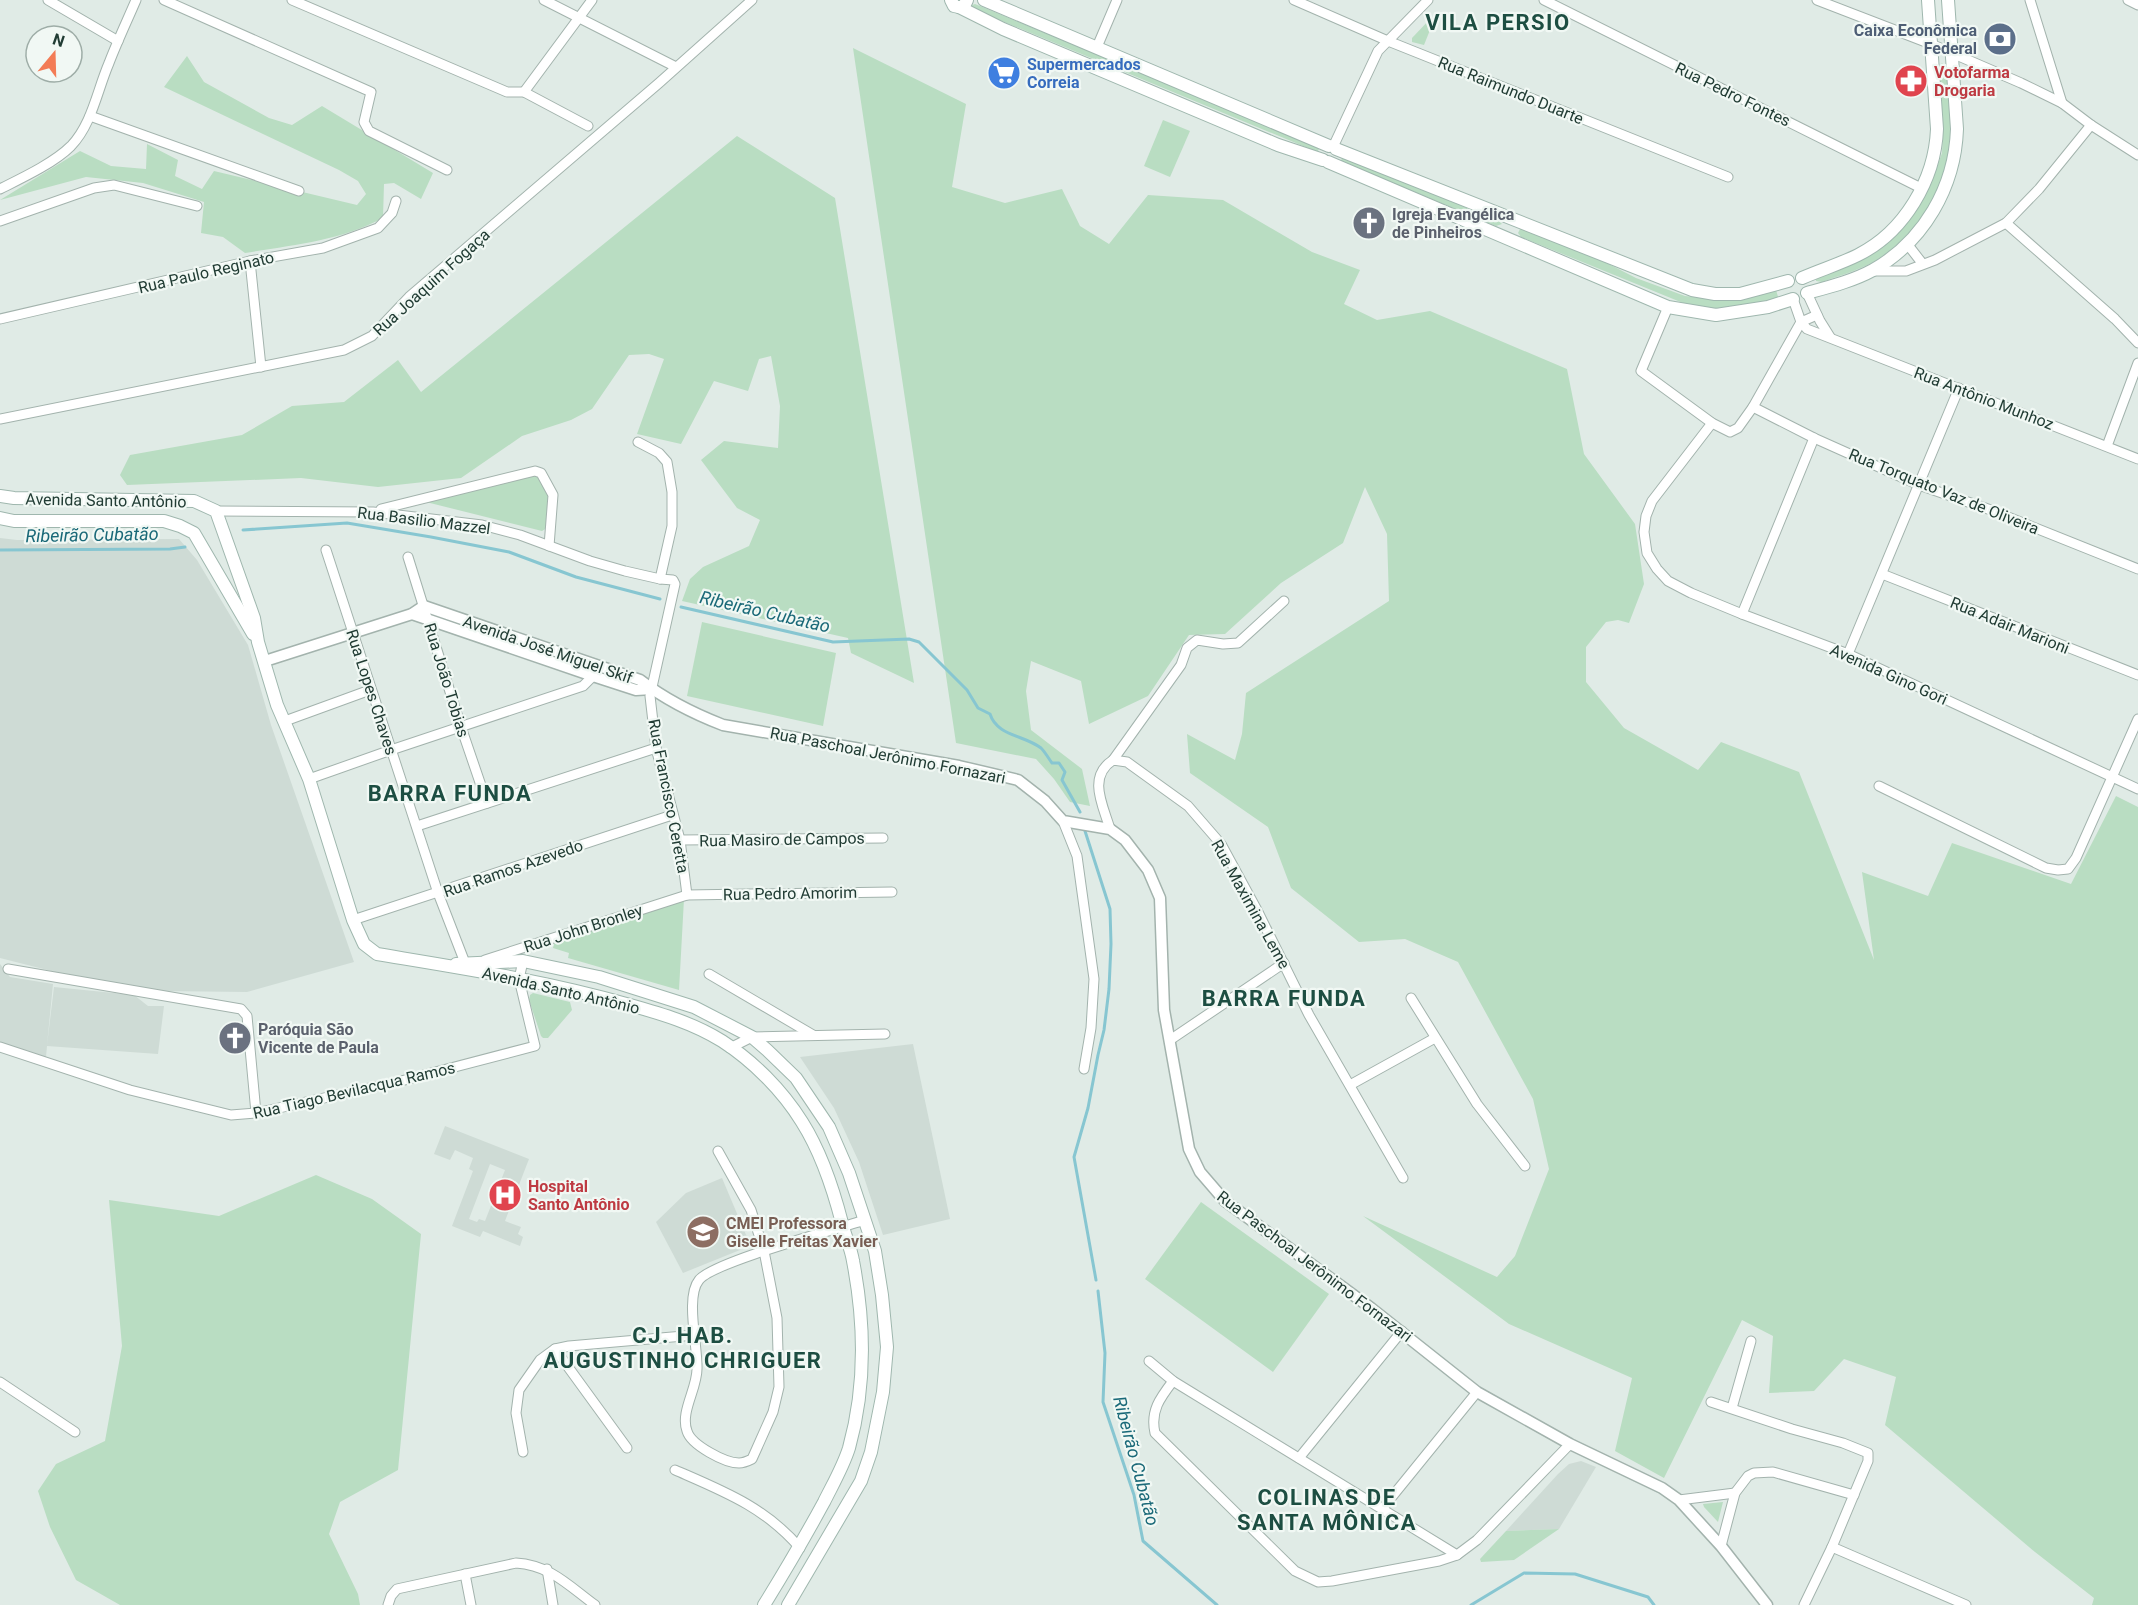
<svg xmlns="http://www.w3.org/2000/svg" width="2138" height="1605" viewBox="0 0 2138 1605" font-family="Roboto,sans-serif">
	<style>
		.built { fill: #cedbd5; fill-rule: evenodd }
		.green { fill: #b9ddc2 }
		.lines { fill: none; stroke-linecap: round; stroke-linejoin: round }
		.stream { stroke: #87c6d1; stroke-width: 3 }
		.minor-casing { stroke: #a3b3ad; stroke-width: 11 }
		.tertiary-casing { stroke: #a3b3ad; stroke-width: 13 }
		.secondary-casing { stroke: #9fb7ae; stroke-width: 14 }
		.minor { stroke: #fff; stroke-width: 9 }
		.tertiary { stroke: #fff; stroke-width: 10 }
		.secondary { stroke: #fff; stroke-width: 12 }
		.labels { text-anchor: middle; stroke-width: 4.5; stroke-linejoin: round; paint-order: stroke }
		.service-label { font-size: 16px; font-weight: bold; fill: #4e5e75; stroke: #f1f8f4; text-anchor: end }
		.shop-label { font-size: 16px; font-weight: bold; fill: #366cbe; stroke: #f1f8f4; text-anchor: start }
		.health-label { font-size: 16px; font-weight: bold; fill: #be3a42; stroke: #f1f8f4; text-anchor: start }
		.street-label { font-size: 16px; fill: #213c34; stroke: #f1f8f4 }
		.worship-label { font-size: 16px; font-weight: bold; fill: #5b616d; stroke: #f1f8f4; text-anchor: start }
		.education-label { font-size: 16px; font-weight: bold; fill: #785e54; stroke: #f1f8f4; text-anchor: start }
		.water-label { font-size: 18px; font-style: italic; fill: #1a6978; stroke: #f1f8f4 }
		.district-label { font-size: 22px; font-weight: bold; letter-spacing: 1.5px; fill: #1d4e42; stroke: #f1f8f4 }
	</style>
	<rect width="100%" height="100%" fill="#e0ebe6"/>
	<g class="built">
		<path d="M0 538 17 540 179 539 197 560 248 645 271 725 354 962 247 992 160 991 75 977 0 958Z"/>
		<path d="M0 964 10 977 53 984 47 1045 54 987 134 995 148 1006H164L158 1054 47 1046 46 1057 0 1042Z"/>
		<path d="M913 1044 950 1219 883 1235 859 1162 834 1108 800 1057Z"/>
		<path d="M445 1126 529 1159 505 1221 521 1227 518 1234 523 1237 520 1246 483 1231 480 1237 452 1226 473 1171 469 1169 473 1158 455 1150 450 1160 434 1154ZM490 1164 505 1170 485 1221 479 1219 477 1222 469 1219Z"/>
		<path d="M722 1178 749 1242 740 1250 683 1273 656 1222 686 1193Z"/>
		<path d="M1581 1461 1596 1467 1559 1529 1506 1531 1558 1474 1569 1464Z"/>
	</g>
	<g class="green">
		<path d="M975 4 1320 147 1318 151H1315L973 9 972 5Z"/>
		<path d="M1431 18 1434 20 1424 45 1412 42V38Z"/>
		<path d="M853 48 966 104 952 187 1005 203 1062 189 1080 226 1109 244 1148 195 1223 200 1312 252 1360 270 1344 304 1377 320 1430 311 1567 369 1584 454 1635 524 1644 584 1629 623 1618 620 1606 622 1586 647V682L1624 728 1698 770 1721 742 1799 772 1874 960 1862 872 1928 896 1952 843 2071 884 2116 796 2138 807V1605H2092L2094 1598 2035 1552 1885 1425 1896 1377 1844 1359 1814 1391 1769 1393 1773 1336 1742 1320 1664 1478 1615 1451 1632 1378 1509 1324 1363 1216 1497 1277 1515 1256 1549 1169 1533 1099 1458 962 1405 939 1359 942 1291 888 1268 827 1190 773 1187 734 1235 760 1242 734 1246 693 1389 601 1387 534 1365 487 1343 543 1281 583 1225 634 1189 635 1148 696 1089 724 1081 681 1031 661 1026 691 1031 730 1082 769 1090 806 1070 802 1054 779 1036 759 956 743Z"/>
		<path d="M187 56 204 82 269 118 292 125 322 106 433 173 421 199 394 183 384 184 383 218C340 241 292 245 245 253L223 237 201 233 204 202 143 183 86 177 0 200 80 151 111 166 146 169 147 144 178 160 175 176 202 189 214 171 357 205 366 194 358 181 339 170 164 87Z"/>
		<path d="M1942 63 1946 66C1950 99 1954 134 1946 167 1937 206 1907 242 1873 262 1857 271 1838 276 1822 282L1816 281V277L1859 259 1920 203 1932 181 1942 153 1943 135 1938 67Z"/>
		<path d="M1163 120 1190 131 1170 177 1144 166Z"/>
		<path d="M737 136 835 198 914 683 851 653 848 638 682 601 690 579 703 567 749 546 760 520 737 508 701 460 724 441 778 448 780 406 771 356 759 359 748 391 714 381 681 444 637 434 664 359 649 354 629 355 592 409 571 420 522 436 461 478 378 487 301 478 127 485 120 475 130 455 242 435 292 406 344 402 398 360 421 392Z"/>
		<path d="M1342 157 1499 221 1502 224 1496 226 1341 161Z"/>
		<path d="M1524 228 1597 258 1636 278 1685 296 1721 300 1776 290 1779 300 1716 309 1683 303 1521 237 1518 233 1520 229Z"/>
		<path d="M530 474C555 482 550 509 547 528L542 531 426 502 498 485Z"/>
		<path d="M702 622 836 653 823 726 687 696Z"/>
		<path d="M684 899 679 990 568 958 569 953 553 948 555 940Z"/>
		<path d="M533 993 570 1002 572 1010 548 1038H543L541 1036 529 1000 530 995Z"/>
		<path d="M316 1175 372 1199 421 1234 398 1470 340 1502 329 1534 358 1594 360 1605H120L76 1580 50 1527 38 1491 56 1464 105 1441 122 1346 109 1200 219 1216Z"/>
		<path d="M1201 1202 1329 1294 1273 1372 1145 1279Z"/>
		<path d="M1723 1502 1718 1522 1704 1507 1703 1504Z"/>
		<path d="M1559 1529 1514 1560 1481 1562 1480 1559 1506 1531Z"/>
	</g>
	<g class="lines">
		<g class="stream">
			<path d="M243 530 347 523 431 537 509 552 576 577 660 599"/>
			<path d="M0 550 170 549 185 547"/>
			<path d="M681 607 833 642 909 639 919 642 967 690 978 708 990 714C997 736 1024 735 1041 748 1045 752 1049 759 1052 763H1059L1065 772 1062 780 1080 812"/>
			<path d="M1085 831 1110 909 1111 944 1109 989 1104 1030 1098 1055 1088 1108 1074 1157 1096 1280"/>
			<path d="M1098 1291 1105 1353 1103 1402 1134 1495 1143 1541 1217 1605"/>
			<path d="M1471 1605 1524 1573 1575 1574 1648 1597 1654 1605"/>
		</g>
		<g class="minor-casing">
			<g id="minor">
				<path d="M48 0 118 41"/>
				<path d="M164 0 371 92 364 122 369 131 447 170"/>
				<path d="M292 0 507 92H524L588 126"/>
				<path d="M544 0 676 67"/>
				<path d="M1294 0 1388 41 1728 177"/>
				<path d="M1544 0 1921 188"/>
				<path d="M1817 0 1931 44 2021 83 2062 103 2091 125 2138 155"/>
				<path d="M2030 0 2062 103"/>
				<path d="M2128 0 2138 5"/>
				<path d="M1097 47 1117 0"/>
				<path d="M524 92 592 0"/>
				<path d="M90 116 299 191"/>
				<path d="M1333 147 1378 51 1428 0"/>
				<path d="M0 189C22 178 54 163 71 146 92 124 97 91 109 63 117 42 127 21 136 0"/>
				<path d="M0 221 94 188 114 185 197 206"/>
				<path d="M2006 223 2115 319 2138 343"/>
				<path d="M1908 245 1922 263"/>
				<path d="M250 261 261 367"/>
				<path d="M1872 271H1906L1935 260 2006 223 2039 189 2091 125"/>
				<path d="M1807 293 1820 321 1830 337"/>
				<path d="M1793 299 1801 322 1807 329 2138 459"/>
				<path d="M1668 307 1641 371 1712 423 1730 432 1738 428 1753 407 1801 322 1817 315"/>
				<path d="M0 319 250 261 323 248 378 228 392 213 396 201"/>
				<path d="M1753 407 1814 438 1919 485 1988 509 2138 569"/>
				<path d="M0 419 344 350 372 336 409 297 659 83 752 0"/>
				<path d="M1712 423 1652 501 1646 516 1644 532 1647 553 1657 569 1668 581 1691 593 1742 614 1848 654 2138 789"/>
				<path d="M638 442 659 453 667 462 672 492V526L660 579 673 580 675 584 650 696 656 748 680 840 687 895"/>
				<path d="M2107 446 2138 363"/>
				<path d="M381 509 535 471 541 473 553 495 549 546"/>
				<path d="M216 511 373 512 482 525 520 535 590 561 625 571 660 579"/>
				<path d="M326 550 438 893 467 968"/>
				<path d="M408 557 461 727 487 803"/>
				<path d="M1882 574 2138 675"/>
				<path d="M1742 614 1814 438"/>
				<path d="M1848 654 1959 388"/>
				<path d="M285 721 370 690"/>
				<path d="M1113 760 1181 665 1187 648 1197 640 1223 644 1238 643 1284 601"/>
				<path d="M309 779 391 750 583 686 593 676 595 671"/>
				<path d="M1879 786 2046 868 2058 870 2068 869 2076 858 2138 719"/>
				<path d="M1063 821 1077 856 1094 979 1091 1028 1084 1069"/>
				<path d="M417 826 656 748"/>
				<path d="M1110 829C1103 805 1087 777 1113 760L1127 762 1188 806 1221 844 1258 912 1309 1015 1403 1178"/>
				<path d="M680 840 883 838"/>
				<path d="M353 920 672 815"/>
				<path d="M485 960 687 895 892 892"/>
				<path d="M8 969 241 1009 247 1016 256 1113"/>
				<path d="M709 974 813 1035"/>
				<path d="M1411 998 1477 1104 1525 1166"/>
				<path d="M1170 1040 1284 963"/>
				<path d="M0 1047 130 1090 231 1115 256 1113 401 1081 535 1046 519 979 523 961"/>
				<path d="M730 1048 752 1037 885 1034"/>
				<path d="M1350 1085 1435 1038"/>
				<path d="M718 1151 751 1210 764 1251 777 1318 779 1387 773 1412 752 1459C748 1461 744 1463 739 1463 725 1463 691 1445 687 1431 680 1412 697 1389 697 1369 698 1347 685 1297 699 1280 713 1262 837 1229 865 1220"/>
				<path d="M555 1349 627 1448"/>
				<path d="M1149 1361 1173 1381 1457 1555"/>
				<path d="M1173 1381C1160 1398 1150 1411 1155 1433L1295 1571 1318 1582 1332 1581 1439 1561 1457 1555 1477 1540 1570 1444"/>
				<path d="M0 1382 75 1432"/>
				<path d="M1711 1402 1792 1429 1843 1443 1868 1453V1461L1832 1547 1804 1605"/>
				<path d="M1732 1408 1751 1341"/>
				<path d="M523 1452 516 1413 519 1390 540 1360 555 1349 569 1346 695 1335"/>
				<path d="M1299 1458 1402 1331"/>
				<path d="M675 1470C723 1491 765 1507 800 1548"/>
				<path d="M1679 1500 1735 1493"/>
				<path d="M1382 1509 1477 1392"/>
				<path d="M1721 1546 1735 1493 1748 1476 1754 1473 1773 1472 1854 1495"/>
				<path d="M1832 1547 1966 1605"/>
				<path d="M547 1569 553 1605"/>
				<path d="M465 1574 471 1605"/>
				<path d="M388 1605 391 1596 397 1589 516 1563C550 1565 569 1586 595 1605"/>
			</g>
		</g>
		<g class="tertiary-casing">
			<g id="tertiary">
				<path d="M412 614 593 676 636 690 652 689"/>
				<path d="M265 661 412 614 424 606 640 680C666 700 692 713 723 725L959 766 1018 780 1045 801 1063 821 1110 829 1125 840 1148 870 1160 898 1164 1010 1189 1149 1200 1172 1225 1201 1371 1308 1477 1392 1570 1444 1662 1488 1679 1500 1721 1546 1767 1605"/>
			</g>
		</g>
		<g class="secondary-casing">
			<g id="secondary">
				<path d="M951 0 954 6 959 7 964 6 967 0"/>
				<path d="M984 0 1329 146"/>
				<path d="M959 7 1003 29 1278 145 1323 160"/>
				<path d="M1336 149 1692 290 1715 294H1740L1788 281"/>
				<path d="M1328 162 1668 307 1716 315 1768 307 1793 299"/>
				<path d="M1802 278C1820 270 1840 264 1858 255 1904 232 1935 180 1937 129L1928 0"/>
				<path d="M1807 293C1829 287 1853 281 1873 270 1924 241 1955 187 1957 129L1948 0"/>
				<path d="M0 496 14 498 194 501 216 511 254 618 258 642 277 705 309 779 353 920 364 944 377 954C461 968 547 981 630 1005 662 1014 693 1023 722 1041 753 1061 782 1090 802 1122 821 1152 833 1188 842 1223 845 1236 851 1248 853 1261 865 1323 866 1387 849 1448 843 1467 833 1484 824 1502 805 1537 785 1571 764 1605"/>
				<path d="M0 518 14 521H164L180 526 194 533 253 634"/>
				<path d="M456 964 523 961 599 977 694 1007 752 1037 767 1050 796 1078 829 1127 849 1173 875 1251 882 1295 887 1347 883 1392 871 1452 861 1481 788 1605"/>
			</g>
		</g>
		<use href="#minor" class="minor"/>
		<use href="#tertiary" class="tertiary"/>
		<use href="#secondary" class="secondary"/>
	</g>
	<defs>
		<g id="bank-disc" transform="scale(1.725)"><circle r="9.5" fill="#5c6f8a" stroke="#f1f8f4"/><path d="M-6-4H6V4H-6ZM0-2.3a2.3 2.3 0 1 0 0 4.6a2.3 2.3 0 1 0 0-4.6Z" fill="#fff"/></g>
		<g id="supermarket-disc" transform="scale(1.725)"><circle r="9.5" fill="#3f7fe0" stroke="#f1f8f4"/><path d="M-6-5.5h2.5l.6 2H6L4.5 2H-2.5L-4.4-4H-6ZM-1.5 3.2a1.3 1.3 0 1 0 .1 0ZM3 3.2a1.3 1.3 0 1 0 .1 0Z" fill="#fff"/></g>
		<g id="pharmacy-disc" transform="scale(1.725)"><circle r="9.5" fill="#e0444e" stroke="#f1f8f4"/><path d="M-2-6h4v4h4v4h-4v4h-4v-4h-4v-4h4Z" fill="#fff"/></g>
		<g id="church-disc" transform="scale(1.725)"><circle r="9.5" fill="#6b7280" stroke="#f1f8f4"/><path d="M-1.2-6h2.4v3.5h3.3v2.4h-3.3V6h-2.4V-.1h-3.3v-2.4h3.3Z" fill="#fff"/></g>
		<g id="hospital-disc" transform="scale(1.725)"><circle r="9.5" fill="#e0444e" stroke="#f1f8f4"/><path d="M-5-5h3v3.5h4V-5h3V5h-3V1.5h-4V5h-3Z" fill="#fff"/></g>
		<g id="school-disc" transform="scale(1.725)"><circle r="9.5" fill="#8d6e63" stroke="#f1f8f4"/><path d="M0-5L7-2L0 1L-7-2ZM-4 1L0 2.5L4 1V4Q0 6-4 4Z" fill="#fff"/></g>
	</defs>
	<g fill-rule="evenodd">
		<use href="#bank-disc" x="2000" y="39"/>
		<use href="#supermarket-disc" x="1004" y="73"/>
		<use href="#pharmacy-disc" x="1911" y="81"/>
		<use href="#church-disc" x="1369" y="223"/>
		<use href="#church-disc" x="235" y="1038"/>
		<use href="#hospital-disc" x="505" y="1195"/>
		<use href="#school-disc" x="703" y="1232"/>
	</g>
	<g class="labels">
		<g class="service-label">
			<text x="1977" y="36">Caixa Econômica<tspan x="1977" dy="18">Federal</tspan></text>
		</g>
		<g class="shop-label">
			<text x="1027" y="70">Supermercados<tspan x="1027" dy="18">Correia</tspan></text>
		</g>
		<g class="health-label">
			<text x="1934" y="78">Votofarma<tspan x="1934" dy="18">Drogaria</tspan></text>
			<text x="528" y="1192">Hospital<tspan x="528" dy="18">Santo Antônio</tspan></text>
		</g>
		<g class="street-label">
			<text transform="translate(1511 90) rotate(22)" y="6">Rua Raimundo Duarte</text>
			<text transform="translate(1733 94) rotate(26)" y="6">Rua Pedro Fontes</text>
			<text transform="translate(206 272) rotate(-13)" y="6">Rua Paulo Reginato</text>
			<text transform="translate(431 282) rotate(-42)" y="6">Rua Joaquim Fogaça</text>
			<text transform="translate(1984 398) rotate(21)" y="6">Rua Antônio Munhoz</text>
			<text transform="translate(1944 491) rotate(22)" y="6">Rua Torquato Vaz de Oliveira</text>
			<text transform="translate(106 500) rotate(1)" y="6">Avenida Santo Antônio</text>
			<text transform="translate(424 520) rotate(7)" y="6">Rua Basilio Mazzel</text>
			<text transform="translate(2010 625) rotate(22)" y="6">Rua Adair Marioni</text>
			<text transform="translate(548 649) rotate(19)" y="6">Avenida José Miguel Skif</text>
			<text transform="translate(1889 674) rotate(24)" y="6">Avenida Gino Gori</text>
			<text transform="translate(447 680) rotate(73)" y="6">Rua João Tobias</text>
			<text transform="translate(372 692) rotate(72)" y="6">Rua Lopes Chaves</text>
			<text transform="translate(888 755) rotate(11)" y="6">Rua Paschoal Jerônimo Fornazari</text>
			<text transform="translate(669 796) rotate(79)" y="6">Rua Francisco Ceretta</text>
			<text transform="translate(782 839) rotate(-1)" y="6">Rua Masiro de Campos</text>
			<text transform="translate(513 868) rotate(-19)" y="6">Rua Ramos Azevedo</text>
			<text transform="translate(790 893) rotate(-1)" y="6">Rua Pedro Amorim</text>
			<text transform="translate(1251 904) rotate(61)" y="6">Rua Maximina Leme</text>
			<text transform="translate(583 928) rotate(-18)" y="6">Rua John Bronley</text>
			<text transform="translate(561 990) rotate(13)" y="6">Avenida Santo Antônio</text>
			<text transform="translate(354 1090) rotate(-13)" y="6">Rua Tiago Bevilacqua Ramos</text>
			<text transform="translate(1315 1266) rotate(37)" y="6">Rua Paschoal Jerônimo Fornazari</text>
		</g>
		<g class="worship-label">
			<text x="1392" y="220">Igreja Evangélica<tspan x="1392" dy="18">de Pinheiros</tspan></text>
			<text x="258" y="1035">Paróquia São<tspan x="258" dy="18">Vicente de Paula</tspan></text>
		</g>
		<g class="education-label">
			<text x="726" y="1229">CMEI Professora<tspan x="726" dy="18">Giselle Freitas Xavier</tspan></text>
		</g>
		<g class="water-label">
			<text transform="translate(92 535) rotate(-1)" y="6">Ribeirão Cubatão</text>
			<text transform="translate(765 612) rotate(13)" y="6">Ribeirão Cubatão</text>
			<text transform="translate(1136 1461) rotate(75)" y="6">Ribeirão Cubatão</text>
		</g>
		<g class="district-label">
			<text x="1498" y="30">VILA PERSIO</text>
			<text x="450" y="801">BARRA FUNDA</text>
			<text x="1284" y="1006">BARRA FUNDA</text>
			<text x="683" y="1343">CJ. HAB.<tspan x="683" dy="25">AUGUSTINHO CHRIGUER</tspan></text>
			<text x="1327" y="1505">COLINAS DE<tspan x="1327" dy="25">SANTA MÔNICA</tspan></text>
		</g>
	</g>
	<g transform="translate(54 54) rotate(19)"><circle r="28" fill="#f1f8f4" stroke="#9eada7" stroke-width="1.5"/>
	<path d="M0-4.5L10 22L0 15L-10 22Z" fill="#f37c56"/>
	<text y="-9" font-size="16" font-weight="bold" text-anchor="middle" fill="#213c34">N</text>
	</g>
</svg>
